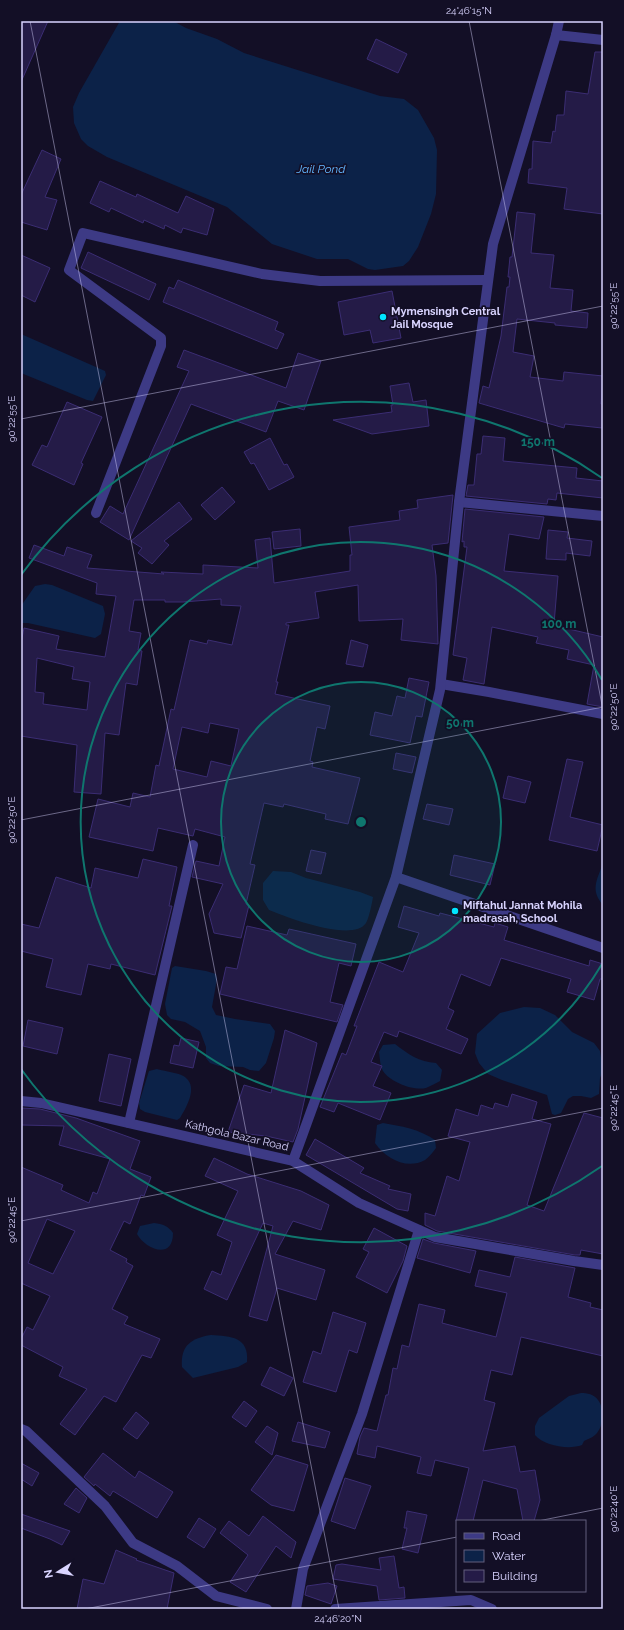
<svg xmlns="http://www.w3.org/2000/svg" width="624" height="1630" viewBox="0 0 624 1630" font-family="Raleway,sans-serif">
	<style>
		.water { fill: #0c2248 }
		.building { fill: #241b47; stroke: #3b2d73; fill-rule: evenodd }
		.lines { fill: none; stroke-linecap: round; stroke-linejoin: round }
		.street { stroke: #3d3a85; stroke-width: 10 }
		.ticks { fill: none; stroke: #d9d4ff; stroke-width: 1; stroke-opacity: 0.45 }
		.ring { fill: none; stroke: #0f766e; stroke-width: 2 }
		.poi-dot { fill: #00e5ff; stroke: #130f26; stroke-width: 1.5 }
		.labels { text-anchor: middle; stroke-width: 3.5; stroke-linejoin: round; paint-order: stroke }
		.poi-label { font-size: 11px; font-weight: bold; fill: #d9d4ff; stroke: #130f26; text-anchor: start }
		.street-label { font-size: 11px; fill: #d9d4ff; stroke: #130f26 }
		.water-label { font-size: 12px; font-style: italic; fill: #62b6ff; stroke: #130f26 }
		.centre { fill: #0f766e; stroke: #130f26; stroke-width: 2 }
		.ring-label { font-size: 12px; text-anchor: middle; font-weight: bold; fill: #0f766e; stroke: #130f26; stroke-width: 3.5; stroke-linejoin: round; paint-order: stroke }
		.neatline { fill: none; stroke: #d9d4ff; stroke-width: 1.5 }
		.ticks-label { font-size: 10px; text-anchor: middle; fill: #d9d4ff }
	</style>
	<rect width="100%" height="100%" fill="#130f26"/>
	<g class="water">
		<path d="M120 21H173L186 28 217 39 244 53 380 96 404 99 418 110 434 138 437 150 436 194 431 214 418 247 409 261 403 266 375 270 368 269 348 259H317L272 244 227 207 107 157 88 146 81 139 74 123 73 107 79 93Z"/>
		<path d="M21 334 105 371 106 375 93 401 87 400 21 373Z"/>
		<path d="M45 584 52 585 103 606 105 614 101 634 95 638 28 623H21V606L35 586Z"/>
		<path d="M603 863V905C590 890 597 880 603 863Z"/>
		<path d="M273 871 291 872 306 878 360 892 373 897C372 903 369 918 366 923 353 943 286 917 269 910L263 900V883Z"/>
		<path d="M175 966 206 971 216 974 217 979 212 1007 216 1015 235 1019 270 1024 275 1031 274 1038 266 1063 259 1071 250 1070 243 1067 219 1066 210 1063 206 1058V1047L200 1031 185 1022 171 1019 167 1015 165 1004 172 968Z"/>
		<path d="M524 1007 540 1008 555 1015 572 1032 594 1043 600 1051 603 1071 600 1078 599 1094 591 1098 581 1096H573L568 1099 561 1113 555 1115 552 1114 547 1095 502 1080 488 1074 479 1063 475 1053 477 1034 500 1013Z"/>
		<path d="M395 1044C408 1054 419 1062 436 1063L442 1070 440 1081C436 1083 431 1086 426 1088 413 1091 390 1082 383 1071 380 1066 380 1058 379 1052L383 1045Z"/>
		<path d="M157 1069C163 1071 182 1073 186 1078 198 1088 186 1108 180 1118L177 1120 145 1112 140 1109 139 1103 148 1074 149 1071Z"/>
		<path d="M383 1123C401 1126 419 1129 435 1140L436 1148C433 1152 429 1157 425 1160 407 1170 386 1159 375 1143L377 1125Z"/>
		<path d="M154 1223C163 1224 168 1226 173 1233 173 1260 146 1250 137 1234L140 1226Z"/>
		<path d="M211 1335C231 1336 249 1337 247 1362L238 1367 193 1378 182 1367C180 1345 192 1338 211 1335Z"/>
		<path d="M581 1393C587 1393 594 1394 598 1400 605 1409 604 1427 595 1435 592 1438 587 1439 584 1441L582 1445C569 1450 544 1446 535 1435V1426L539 1418 569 1396Z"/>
	</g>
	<g class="building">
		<path d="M21 21H48L21 82Z"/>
		<path d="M376 39 407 54 398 73 367 59Z"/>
		<path d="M595 52H603V214L564 209 567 188 528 183 529 169H532L533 141 551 143 553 131 555 132 557 115H564L566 91 588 94Z"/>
		<path d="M42 150 61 159 45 197 57 200 47 230 21 222V195Z"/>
		<path d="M100 181 136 197 137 194 178 213 186 196 214 209 207 235 183 228 181 233 165 225 164 229 144 220 143 223 111 208 109 212 90 203Z"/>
		<path d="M517 212 535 214 531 253 554 255 550 288 573 290 571 311 588 313 587 328 555 325V323L517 319 513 352 534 356 530 377 563 381 564 372 603 376 601 404H603L602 428 565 424 564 428 479 403 483 386 489 388 501 336 507 287H509L510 277H508L510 257H512Z"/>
		<path d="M88 252 156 284 149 300 81 268Z"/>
		<path d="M21 255 50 268 35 302 21 295Z"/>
		<path d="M178 280 278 322 275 330 284 334 277 349 163 302 169 287 174 289Z"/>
		<path d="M392 291 401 338 373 343 370 330 344 335 338 302Z"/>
		<path d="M184 350 286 388 298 353 321 361 304 410 278 401 266 432 191 404 129 540 100 522 110 506 123 514 189 371 177 367Z"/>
		<path d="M409 383 413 402 426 400 429 426 372 434 333 420 392 412 391 405H393L390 386Z"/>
		<path d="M67 402 102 417 81 463 83 464 74 485 32 465 42 445 47 447Z"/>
		<path d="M483 436 505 438 503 461 577 468 576 478 603 481V498L557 493 556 500 548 499 547 504 466 496 468 485H474L477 454H481Z"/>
		<path d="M270 438 284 465 287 464 294 477 269 490 254 463 251 464 244 452Z"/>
		<path d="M222 487 235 502 215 520 201 505Z"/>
		<path d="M453 495 448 543 432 545 436 576 438 644 401 640 403 619 359 621 358 585 315 592 319 618 286 623V625H289L276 682H278L275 694 330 706 325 729 317 727 310 761 313 762 312 767 360 778 348 824 325 819 326 814 284 804 283 807 264 803 250 864 255 865 246 904 249 905 241 938 214 933 209 914 223 884 192 877 196 861 219 866 225 837 195 829 193 836 158 828 153 851 89 837 98 799 130 807 133 793 150 797 156 765 159 766 171 709 174 710 190 640 207 644 208 640 232 645 241 606 221 605V599L183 602H165V600H134L129 631 141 633 138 650 142 651 137 685 126 683 119 735 105 733 101 794 74 792 77 745 21 736V643L24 628 59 636 56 649 105 657 116 596 96 594 97 583 29 558 34 545 64 556 67 547 92 555 87 568 164 574 161 572 203 574V565L258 568 255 540 270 538 274 583 350 571V555H352L349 527 400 520 399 511 418 508 417 500ZM37 658 74 667 72 679 90 682 87 710 43 704 44 693 35 692ZM210 723 239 729 231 766 211 761 207 777 173 769 182 727 208 733Z"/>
		<path d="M179 502 192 519 164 541 169 545 152 564 138 553 142 548 131 541Z"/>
		<path d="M465 509 544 517 539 539 509 534 504 571 558 576 554 624 556 625V626L603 637V707L587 704 594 665 567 659 569 650 536 643 538 637 492 627 484 684 463 680 467 658 453 655 467 547H464V541L462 542Z"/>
		<path d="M300 529 301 546 274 549 272 532Z"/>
		<path d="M548 530 568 532 567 538 592 541 590 556 566 553V560L546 559Z"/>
		<path d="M351 640 368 645 363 667 346 664Z"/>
		<path d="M409 678 429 682 422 717 416 716 410 743 370 735 375 712 392 716 397 696 405 698Z"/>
		<path d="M396 753 416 757 412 773 393 769Z"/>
		<path d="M567 759 583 762 570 817 603 825 597 851 549 840Z"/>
		<path d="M508 776 531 782 525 803 503 798Z"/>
		<path d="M427 804 453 809 449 825 423 819Z"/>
		<path d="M311 850 326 853 321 874 306 871Z"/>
		<path d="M454 855 495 864 490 885 450 875Z"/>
		<path d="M143 859 177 867 169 906H172L155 975 111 964 110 969 88 964 81 995 46 987 53 959 21 951V924L39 928 56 877 91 888 95 868 138 878Z"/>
		<path d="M404 906 439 916 440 913 494 927 495 923 508 927 504 940 589 966 590 960 603 964V979H600L594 1000 567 992 571 979 501 958 490 986 461 974 448 1008 454 1011 446 1029 468 1039 461 1054 399 1031 397 1037 384 1032 371 1062 382 1066 373 1086 391 1093 380 1120 338 1103 334 1112 320 1107 342 1053 346 1055 357 1026H354L379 962 403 972 419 933 398 927Z"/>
		<path d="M247 926 287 935 289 929 356 944 351 966 339 963 330 1002 343 1005 337 1022 220 994 226 967 237 969Z"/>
		<path d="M28 1020 63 1028 57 1054 23 1046Z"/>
		<path d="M285 1030 317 1043 298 1129 293 1142 266 1136 228 1132 244 1085 271 1093Z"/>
		<path d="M181 1038 199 1042 193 1068 170 1063 174 1045 179 1046Z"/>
		<path d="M109 1054 131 1059 121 1106 99 1101Z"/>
		<path d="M512 1094 537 1102 532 1119 551 1124 527 1205 544 1211 584 1113 603 1118V1254L581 1250 580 1255H575L437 1231 425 1225V1213L435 1216 447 1176 459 1181 470 1142 448 1136 456 1109 478 1116 481 1105 493 1109 495 1103 508 1107Z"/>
		<path d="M21 1108 40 1109 76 1118 140 1141 130 1169 151 1177 144 1196 141 1195 130 1224 124 1221 110 1250 127 1259 126 1262 133 1266 112 1309 128 1317 124 1324 160 1339 151 1358 142 1355 116 1402 104 1396 75 1435 60 1424 87 1389 59 1376 63 1367 21 1345V1339L27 1327 33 1330 50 1296 21 1283V1167L63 1185 61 1190 89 1203 93 1192 97 1194 110 1159 59 1145 64 1126 21 1125ZM47 1219 75 1231 53 1274 28 1263Z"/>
		<path d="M315 1139 364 1168 360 1173 390 1186 388 1189 411 1194 408 1211 397 1209 306 1155Z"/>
		<path d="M214 1158 247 1174 301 1191 329 1205 321 1230 293 1221 275 1254 325 1270 316 1300 277 1288 267 1321 249 1316 273 1226 263 1223 227 1300 204 1289 212 1271 221 1275 232 1242 217 1235 238 1191 205 1176Z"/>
		<path d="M374 1228 407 1246 403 1261 387 1293 356 1277 369 1252 363 1249Z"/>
		<path d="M423 1239 434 1243 476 1251 470 1273 417 1258Z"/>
		<path d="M515 1257 575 1268 568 1297 591 1303 590 1307 603 1310V1356L521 1337 512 1375 491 1370 484 1400 495 1403 483 1451 515 1446 520 1472 535 1470 540 1500 534 1521H523L517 1489 483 1480 473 1521H456L469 1468 435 1460 431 1476 417 1473 421 1457 377 1446 375 1458 357 1454 360 1437 364 1428 377 1431 386 1395H388L393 1368 397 1369 402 1345 409 1347 419 1304 445 1310 442 1323 496 1337 507 1293 475 1286 479 1270 510 1277Z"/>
		<path d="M333 1312 366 1323 357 1353 349 1350 336 1392 303 1382 313 1351 321 1354Z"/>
		<path d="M270 1367 293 1378 284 1396 261 1385Z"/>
		<path d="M244 1401 257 1411 246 1427 232 1417Z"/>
		<path d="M136 1412 149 1423 137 1439 123 1429Z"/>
		<path d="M298 1422 330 1432 325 1448 292 1441Z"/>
		<path d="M267 1426 278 1433 272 1455 255 1442Z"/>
		<path d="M103 1453 135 1478 139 1471 173 1492 157 1518 113 1491 110 1496 95 1484 94 1486 84 1477Z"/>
		<path d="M276 1455 308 1465 294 1511 271 1505 251 1490Z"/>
		<path d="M21 1463 39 1473 32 1486 21 1479Z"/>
		<path d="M345 1478 371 1486 355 1529 331 1521Z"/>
		<path d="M76 1488 87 1498 79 1513 64 1504Z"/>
		<path d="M407 1511 427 1515 418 1553 402 1549 407 1528H404Z"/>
		<path d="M21 1514 70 1531 62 1545 50 1539 21 1528Z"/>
		<path d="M263 1516 296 1542 291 1558 276 1546 246 1592 230 1582 248 1555 220 1533 229 1521 249 1536Z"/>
		<path d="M199 1518 216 1529 204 1548 187 1537Z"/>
		<path d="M116 1550 137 1559 136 1560 174 1573 167 1609H77L83 1579 104 1584Z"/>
		<path d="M394 1556 399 1588 404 1587 405 1598 379 1600 377 1586 333 1579 336 1565 342 1564 381 1570 379 1558Z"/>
		<path d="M328 1583 337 1586 331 1604 305 1595 307 1586Z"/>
	</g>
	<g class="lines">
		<g class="street">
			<path d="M556 35 603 40"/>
			<path d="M459 502 603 516"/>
			<path d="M96 513 161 346V338L69 270 83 233 262 274 320 281 488 280"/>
			<path d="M441 684 489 692 603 714"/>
			<path d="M396 877 603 948"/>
			<path d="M21 1101 41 1103 293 1161 359 1203 435 1237 574 1261 603 1265"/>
			<path d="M129 1123 193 845"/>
			<path d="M293 1161 396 877 440 690 459 502 493 244 556 35 559 21"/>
			<path d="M21 1429 26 1431 105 1506 133 1543 177 1566 216 1596 267 1609"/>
			<path d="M296 1609 303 1569 362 1414 419 1230"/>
			<path d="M335 1609 471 1600 492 1609"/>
		</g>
	</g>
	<path class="ticks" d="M30 21 339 1609M469 21 603 710M21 419 603 306M21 820 603 707M21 1221 603 1108M538 1521 603 1508M85 1609 457 1537"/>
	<circle cx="361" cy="822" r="140" fill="#0f766e" fill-opacity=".12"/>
	<g class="ring">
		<circle cx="361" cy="822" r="140"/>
		<path d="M602 964A280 280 0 1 1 602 680"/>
		<path d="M602 1166A420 420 0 0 1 21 1069M21 575A420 420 0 0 1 602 478"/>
	</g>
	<g class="poi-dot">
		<circle cx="383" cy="317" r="4"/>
		<circle cx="455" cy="911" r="4"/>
	</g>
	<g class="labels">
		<g class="poi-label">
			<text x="391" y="315">Mymensingh Central<tspan x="391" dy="13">Jail Mosque</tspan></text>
			<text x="463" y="909">Miftahul Jannat Mohila<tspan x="463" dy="13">madrasah, School</tspan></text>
		</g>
		<g class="street-label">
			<text transform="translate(237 1135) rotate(13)" y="4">Kathgola Bazar Road</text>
		</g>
		<g class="water-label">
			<text x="321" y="173">Jail Pond</text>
		</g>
	</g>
	<circle cx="361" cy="822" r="6" class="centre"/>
	<g class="ring-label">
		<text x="538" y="446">150 m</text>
		<text x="559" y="628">100 m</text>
		<text x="460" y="727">50 m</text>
	</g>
	<rect width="624" height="1630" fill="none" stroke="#130f26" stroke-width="44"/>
	<rect x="456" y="1520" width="130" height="72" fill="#130f26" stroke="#625e7d"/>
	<rect x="464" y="1533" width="20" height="6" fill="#3d3a85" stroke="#625e7d"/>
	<text x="492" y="1540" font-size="12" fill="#d9d4ff">Road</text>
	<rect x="464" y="1550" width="20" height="12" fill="#0c2248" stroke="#625e7d"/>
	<text x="492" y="1560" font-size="12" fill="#d9d4ff">Water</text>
	<rect x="464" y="1570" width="20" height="12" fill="#241b47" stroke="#625e7d"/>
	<text x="492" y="1580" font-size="12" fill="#d9d4ff">Building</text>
	<g transform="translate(58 1572) rotate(259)" stroke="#130f26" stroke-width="3" paint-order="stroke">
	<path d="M0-3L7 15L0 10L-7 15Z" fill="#d9d4ff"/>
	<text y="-6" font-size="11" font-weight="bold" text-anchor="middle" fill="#d9d4ff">N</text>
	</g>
	<rect x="22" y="22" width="580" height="1586" class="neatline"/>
	<g class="ticks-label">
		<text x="469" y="14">24°46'15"N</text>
		<text transform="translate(613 306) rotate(-90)" y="4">90°22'55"E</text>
		<text transform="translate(11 419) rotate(-90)" y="4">90°22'55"E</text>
		<text transform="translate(613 707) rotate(-90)" y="4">90°22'50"E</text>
		<text transform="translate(11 820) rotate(-90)" y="4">90°22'50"E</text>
		<text transform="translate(613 1108) rotate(-90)" y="4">90°22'45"E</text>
		<text transform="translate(11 1220) rotate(-90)" y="4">90°22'45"E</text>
		<text transform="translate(613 1509) rotate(-90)" y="4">90°22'40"E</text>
		<text x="338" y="1622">24°46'20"N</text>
	</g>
</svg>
